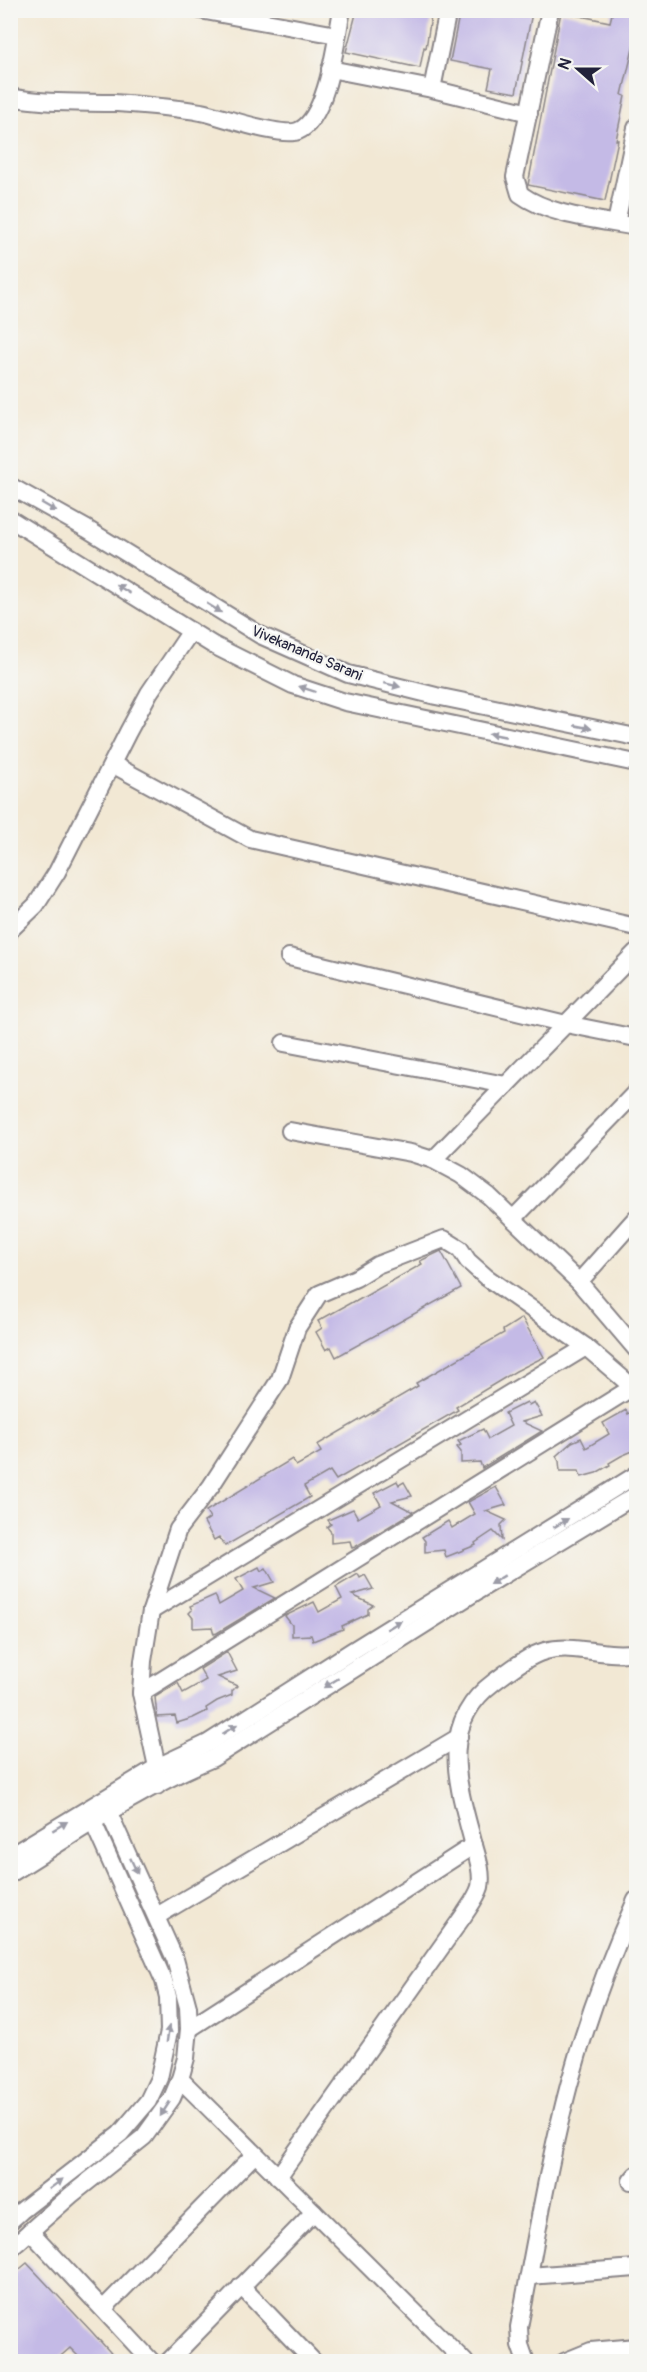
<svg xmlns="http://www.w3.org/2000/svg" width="647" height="2372" viewBox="0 0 647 2372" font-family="Pangolin,sans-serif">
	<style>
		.building { fill: #c4bae6 }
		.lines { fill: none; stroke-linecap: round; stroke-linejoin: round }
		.minor-casing { stroke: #8a8588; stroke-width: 20 }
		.minor { stroke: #fff; stroke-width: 16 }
		.oneway { fill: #9c9ca7 }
		.labels { text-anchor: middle; stroke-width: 4.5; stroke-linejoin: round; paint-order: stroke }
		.street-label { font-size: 15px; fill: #22223b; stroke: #f6f6f2 }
	</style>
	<rect width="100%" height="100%" fill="#f6f6f2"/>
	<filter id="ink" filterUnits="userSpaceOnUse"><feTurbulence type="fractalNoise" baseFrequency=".0167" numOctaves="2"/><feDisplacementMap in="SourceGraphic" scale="12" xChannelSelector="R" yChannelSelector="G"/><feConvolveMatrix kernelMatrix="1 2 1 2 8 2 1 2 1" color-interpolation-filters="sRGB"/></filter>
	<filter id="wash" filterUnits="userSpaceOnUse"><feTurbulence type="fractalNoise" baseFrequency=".008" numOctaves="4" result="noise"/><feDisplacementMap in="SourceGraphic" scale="24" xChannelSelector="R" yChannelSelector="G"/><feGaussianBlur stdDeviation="1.35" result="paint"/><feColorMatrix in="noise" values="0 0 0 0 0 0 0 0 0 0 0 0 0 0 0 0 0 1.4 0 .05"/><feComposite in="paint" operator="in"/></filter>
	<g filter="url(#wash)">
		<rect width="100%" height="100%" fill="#f2e8d4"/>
		<g id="blocks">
			<g class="building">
				<path d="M357 10H432L426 48 424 47 420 68 346 52Z"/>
				<path d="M460 10H521L532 13 516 93 488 88 492 69 450 61Z"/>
				<path d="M613 10H636V36L622 95 625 96 616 140H618L605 201 528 185 561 12 610 22Z"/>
				<path d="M441 1251 461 1288 336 1357 331 1347 326 1350 316 1332 322 1328 318 1321 354 1301 355 1302 422 1264 420 1261Z"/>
				<path d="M522 1318 544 1357 516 1371 456 1407 458 1410 336 1480 330 1471 304 1486 310 1497 225 1546 219 1537 214 1540 204 1522 210 1518 206 1511 292 1459 296 1466 321 1452 317 1445 418 1386 416 1383 504 1333 503 1330Z"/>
				<path d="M527 1402 529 1405 534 1402 542 1416 522 1422 542 1431 482 1468 480 1462 461 1463V1452L457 1447 461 1445 458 1441 483 1429 488 1439 511 1426 505 1413Z"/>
				<path d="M626 1410 628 1414 632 1411 636 1418 635 1450 621 1456 609 1463 610 1465 596 1473 581 1477 579 1471H560L559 1461 556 1456 572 1442 581 1438 586 1448 609 1434 603 1423Z"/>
				<path d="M397 1481 399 1485 404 1482 412 1496 392 1501 413 1512 355 1547 352 1548 350 1541 331 1543V1532L327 1527 331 1524 328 1520 353 1509 358 1518 381 1505 374 1493Z"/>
				<path d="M496 1487 506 1505 486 1511 506 1520 501 1525 502 1540 493 1531 475 1543 476 1545 446 1557 444 1550 425 1552V1541L422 1537 448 1521 452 1528 475 1514 468 1502Z"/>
				<path d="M259 1567 261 1571 266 1568 274 1582 254 1588 275 1598 217 1633 214 1634 212 1627 193 1628V1618L189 1613 192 1610 190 1606 215 1595 219 1605 243 1591 236 1579Z"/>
				<path d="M358 1574 360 1578 365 1575 373 1589 352 1595 373 1605 368 1609V1614L342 1626 343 1629 313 1641 311 1635 292 1636V1625L285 1616 314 1602 319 1612 342 1599 336 1587Z"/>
				<path d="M227 1652 237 1671 218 1677 237 1686 232 1691V1695L217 1701 206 1708 207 1711 193 1718 177 1723 175 1716 157 1717 155 1697 178 1683 183 1693 206 1680 200 1669Z"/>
				<path d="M27 2263 92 2332 118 2361H83L70 2348 55 2361H22L10 2348V2277Z"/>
			</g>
		</g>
	</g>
	<g filter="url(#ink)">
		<use href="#blocks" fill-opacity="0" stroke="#8a8588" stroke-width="1.5"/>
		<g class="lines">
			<g class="minor-casing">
				<g id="minor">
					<path d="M200 10 337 35"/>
					<path d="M550 10 515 177 520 194C550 216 600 220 636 227"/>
					<path d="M330 69 432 89 529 113"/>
					<path d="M432 89 448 10"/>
					<path d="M10 97C46 104 79 102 115 103 143 105 172 107 201 112 221 116 281 138 298 131 328 119 336 39 342 10"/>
					<path d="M616 223 636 128"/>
					<path d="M10 486 87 529 260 635 348 674 436 696 636 737"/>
					<path d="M10 519 213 645 293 685 345 702 636 763"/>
					<path d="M112 764 250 839 636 927"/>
					<path d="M10 930 36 905 57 872 128 732 149 693 191 631"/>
					<path d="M289 957 566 1024 636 1038"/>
					<path d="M284 1043 506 1085"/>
					<path d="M290 1131 411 1153 433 1160 461 1175 489 1196 579 1282 636 1349"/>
					<path d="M433 1160 636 952"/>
					<path d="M513 1219 636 1092"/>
					<path d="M579 1282 636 1218"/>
					<path d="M151 1611 586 1347"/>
					<path d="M141 1693 633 1387"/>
					<path d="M157 1786V1767L141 1693 143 1661 151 1611 178 1529 211 1486 280 1379 297 1328 319 1294 356 1278 377 1265 444 1239 460 1249 468 1261 486 1277 586 1347 636 1390"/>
					<path d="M10 1856 157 1767 208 1743 352 1651 636 1475"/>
					<path d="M10 1874C76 1833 141 1788 213 1758L474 1593 636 1495"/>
					<path d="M157 1916 459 1737"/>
					<path d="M189 2029 474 1845"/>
					<path d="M180 2079 465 2362"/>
					<path d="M278 2177 464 1915C469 1907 477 1897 480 1887 483 1872 477 1856 473 1842 458 1785 437 1724 494 1682 509 1671 527 1656 545 1651 575 1643 606 1658 636 1652"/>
					<path d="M631 2181 636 2175"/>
					<path d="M10 2221 21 2211 120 2134 148 2101 159 2078 169 2031 168 1997 164 1981 93 1822"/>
					<path d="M30 2231 152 2362"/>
					<path d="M10 2249 71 2195 144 2137 172 2098 180 2079 186 2058 189 2029 188 2007 175 1959 109 1813"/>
					<path d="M529 2276 636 2268"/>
					<path d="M241 2286 314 2362"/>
					<path d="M103 2309 255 2154"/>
					<path d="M168 2362 314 2212"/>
					<path d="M526 2362 520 2345 519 2327C535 2246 548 2164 569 2085 586 2022 609 1960 636 1900"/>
					<path d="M564 2362 591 2351 636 2347"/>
				</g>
			</g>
			<use href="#minor" class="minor"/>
		</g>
		<defs><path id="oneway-solid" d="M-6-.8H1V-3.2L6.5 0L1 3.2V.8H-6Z" transform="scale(1.5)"/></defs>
		<g class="oneway">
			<use href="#oneway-solid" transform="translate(49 507) rotate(30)"/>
			<use href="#oneway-solid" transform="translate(123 589) rotate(-148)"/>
			<use href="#oneway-solid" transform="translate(214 608) rotate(32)"/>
			<use href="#oneway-solid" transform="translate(392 685) rotate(14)"/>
			<use href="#oneway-solid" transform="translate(307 689) rotate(-161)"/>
			<use href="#oneway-solid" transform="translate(583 727) rotate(11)"/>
			<use href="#oneway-solid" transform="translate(497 735) rotate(-169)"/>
			<use href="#oneway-solid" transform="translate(561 1523) rotate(-31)"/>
			<use href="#oneway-solid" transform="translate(497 1580) rotate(149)"/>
			<use href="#oneway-solid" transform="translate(394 1625) rotate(-31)"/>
			<use href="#oneway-solid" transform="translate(331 1683) rotate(148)"/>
			<use href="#oneway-solid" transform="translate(230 1729) rotate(-33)"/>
			<use href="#oneway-solid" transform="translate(60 1826) rotate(-31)"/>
			<use href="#oneway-solid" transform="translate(134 1866) rotate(65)"/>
			<use href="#oneway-solid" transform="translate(168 2034) rotate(-82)"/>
			<use href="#oneway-solid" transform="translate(165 2109) rotate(123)"/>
			<use href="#oneway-solid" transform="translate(56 2184) rotate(-37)"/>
		</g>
	</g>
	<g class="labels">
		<g class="street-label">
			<text transform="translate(307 653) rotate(23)" y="5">Vivekananda Sarani</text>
		</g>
	</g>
	<rect width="647" height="2372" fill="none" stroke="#f6f6f2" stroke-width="36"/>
	<g transform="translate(578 69) rotate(291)" stroke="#f6f6f2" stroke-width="4.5" paint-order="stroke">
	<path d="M0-4.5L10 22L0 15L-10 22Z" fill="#22223b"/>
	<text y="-9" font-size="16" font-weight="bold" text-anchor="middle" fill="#22223b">N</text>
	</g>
</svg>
